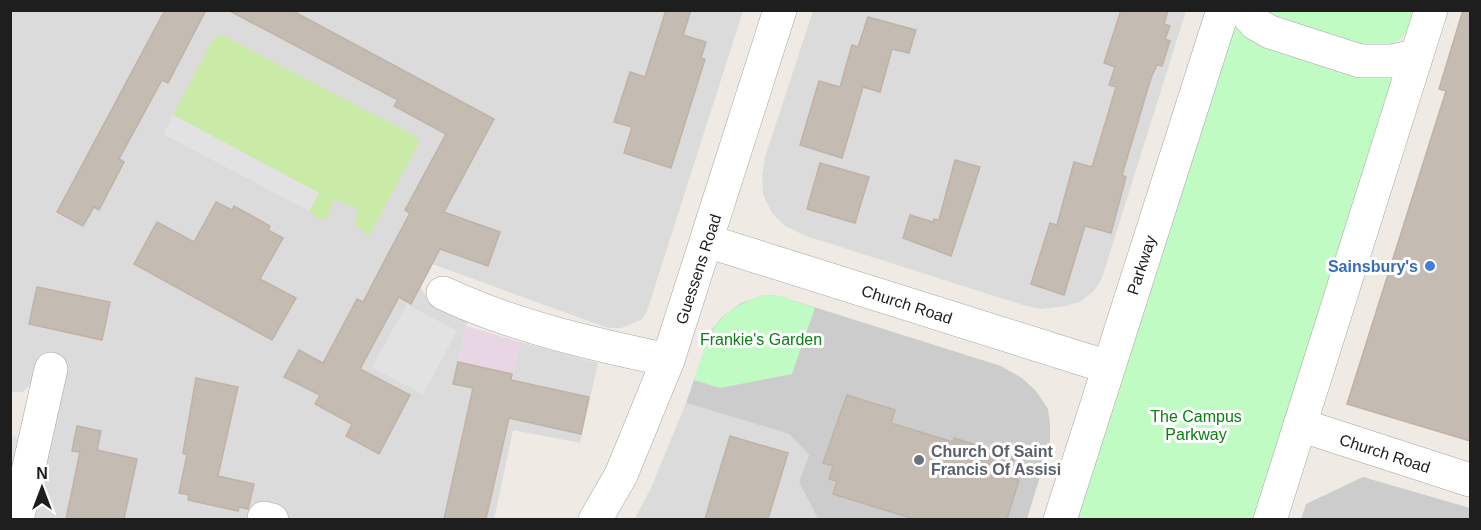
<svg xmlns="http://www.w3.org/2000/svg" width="1481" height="530" viewBox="0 0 1481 530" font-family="Arial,sans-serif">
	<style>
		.residential { fill: #dcdbdb }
		.industrial { fill: #e9d6e5 }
		.religious { fill: #ccc }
		.grass { fill: #caeba8 }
		.park { fill: #bffbc3 }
		.parking { fill: #e2e2e2 }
		.building { fill: #c4bbb3; stroke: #c1b2a6; stroke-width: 1.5 }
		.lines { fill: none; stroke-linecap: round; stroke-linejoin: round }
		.minor-casing { stroke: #a5a5a5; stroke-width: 34 }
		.tertiary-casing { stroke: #a5a5a5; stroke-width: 34 }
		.minor { stroke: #fff; stroke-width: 33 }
		.tertiary { stroke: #fff; stroke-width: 33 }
		.shop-dot { fill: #3f7fe0; stroke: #fff; stroke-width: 2 }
		.worship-dot { fill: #6b7280; stroke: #fff; stroke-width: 2 }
		.labels { text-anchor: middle; stroke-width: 6; stroke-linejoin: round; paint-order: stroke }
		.street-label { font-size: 16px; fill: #1e1e1e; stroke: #fff }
		.shop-label { font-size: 16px; font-weight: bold; fill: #366cbe; stroke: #fff; text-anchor: end }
		.park-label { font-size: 16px; fill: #098011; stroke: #fff }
		.worship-label { font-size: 16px; font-weight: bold; fill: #5b616d; stroke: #fff; text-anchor: start }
	</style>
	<rect width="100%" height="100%" fill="#efebe4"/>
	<g class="residential">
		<path d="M10 11H743L647 311 641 320 621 328H608L432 264 420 287 429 300 468 320 453 384 509 394 520 342 598 363 580 443 513 430 494 520 32 519 33 382 23 392H11Z"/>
		<path d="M813 11H1186L1102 278 1094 291 1080 302 1066 306 1041 309 1026 306 806 236 785 226 772 213 763 194 762 176 765 157Z"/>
		<path d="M686 403 789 434 809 455 799 482 818 519 634 520 651 488Z"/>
	</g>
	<path class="industrial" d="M467 326 520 342 509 395 453 384Z"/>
	<g class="religious">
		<path d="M764 295 779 296 1001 366 1022 378 1036 391 1048 409 1050 424V444L1027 519H818L799 482 809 455 789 434 686 403 711 331 722 317 741 303Z"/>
		<path d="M1363 477 1470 508V519H1301L1306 504Z"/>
	</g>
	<path class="grass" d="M222 35 417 137 419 143 369 236 354 224 358 210 335 199 326 220H320L309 211 318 193 173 115 213 39Z"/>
	<g class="park">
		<path d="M1260 11H1418C1410 35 1395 47 1370 51L1271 20Z"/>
		<path d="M1233 22 1397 75 1259 519 1073 520Z"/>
		<path d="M764 295 779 296 815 308 792 374 720 388 694 380C710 332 712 312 764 295Z"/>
	</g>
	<g class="parking">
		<path d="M173 115 319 193 309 211 163 134Z"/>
		<path d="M407 304 457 331 423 395 372 367Z"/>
		<path d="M11 436 20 438 11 484Z"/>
	</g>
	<g class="building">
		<path d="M165 10H206L168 83 162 80 119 159 124 162 99 210 94 207 83 226 57 212Z"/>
		<path d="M228 10H291L494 119 444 212 500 232 488 266 440 249 411 304 399 297 360 369 410 395 379 454 346 436 352 424 315 404 320 395 284 377 299 350 323 363 357 299 363 302 386 258 410 213 405 210 446 134 394 106 398 100Z"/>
		<path d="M666 10H691L683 35 706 42 701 58 705 59 671 168 624 153 632 127 614 122 630 72 645 77Z"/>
		<path d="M1121 10H1168L1164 24 1170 26 1165 39 1170 41 1162 66 1157 65 1151 78 1122 175 1126 177 1111 233 1085 226 1064 295 1031 284 1050 223 1057 225 1074 162 1092 167 1116 87 1109 85 1115 67 1104 63Z"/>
		<path d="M1463 10H1470V441L1347 404 1446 91 1439 89Z"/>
		<path d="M868 17 916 30 909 53 892 49 880 92 863 87 842 158 800 145 819 81 840 87 852 45 858 47Z"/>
		<path d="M955 160 980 167 951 256 903 238 910 215 933 222 934 219 939 220Z"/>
		<path d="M820 163 869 177 855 223 807 209Z"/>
		<path d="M216 202 232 210 234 206 270 226 268 230 283 238 260 279 296 298 272 340 134 264 157 222 194 242Z"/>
		<path d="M37 287 110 302 102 340 29 324Z"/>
		<path d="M458 362 512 374 511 380 589 397 581 434 509 418 486 519H444L473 388 453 384Z"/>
		<path d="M196 378 238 387 218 476 254 484 248 509 239 507 238 511 188 500 189 495 179 493 187 455 183 453Z"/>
		<path d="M847 395 895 410 891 423 953 442 954 438 1014 457 1008 477 1019 480 1007 519H914L833 494 837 481 829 479 833 466 823 463Z"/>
		<path d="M77 426 101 431 97 450 137 459 124 519H66L80 452 72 451Z"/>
		<path d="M730 436 788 453 768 519H705Z"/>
	</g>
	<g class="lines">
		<g class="minor-casing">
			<g id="minor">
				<path d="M707 241 1108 367"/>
				<path d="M443 293C513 326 592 344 668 360"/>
				<path d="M264 518 272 520"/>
				<path d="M17 520 51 369"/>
				<path d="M595 520 621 475 668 360 780 10"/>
			</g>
		</g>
		<g class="tertiary-casing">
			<g id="tertiary">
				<path d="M1243 10 1256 24 1270 32 1360 61H1392L1416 56"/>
				<path d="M1300 425 1470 480"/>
				<path d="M1060 520 1223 10"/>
				<path d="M1270 520 1431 10"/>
			</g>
		</g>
		<use href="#minor" class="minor"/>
		<use href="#tertiary" class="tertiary"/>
	</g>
	<circle class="shop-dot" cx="1430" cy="266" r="6"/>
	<circle class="worship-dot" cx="919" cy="460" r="6"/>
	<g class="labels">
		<g class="street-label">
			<text transform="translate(1141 265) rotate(-72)" y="6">Parkway</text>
			<text transform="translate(698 269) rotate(-72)" y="6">Guessens Road</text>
			<text transform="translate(907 304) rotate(18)" y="6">Church Road</text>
			<text transform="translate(1385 453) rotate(18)" y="6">Church Road</text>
		</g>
		<g class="shop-label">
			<text x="1418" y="272">Sainsbury's</text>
		</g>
		<g class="park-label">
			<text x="761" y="345">Frankie's Garden</text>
			<text x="1196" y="422">The Campus<tspan x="1196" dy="18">Parkway</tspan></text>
		</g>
		<g class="worship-label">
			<text x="931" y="457">Church Of Saint<tspan x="931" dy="18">Francis Of Assisi</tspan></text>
		</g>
	</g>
	<rect width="1481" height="530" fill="none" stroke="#1e1e1e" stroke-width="24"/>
	<g transform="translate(42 488)" stroke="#ffffff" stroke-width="4.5" paint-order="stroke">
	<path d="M0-4.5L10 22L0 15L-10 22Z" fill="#1e1e1e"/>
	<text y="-9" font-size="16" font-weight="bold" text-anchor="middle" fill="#1e1e1e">N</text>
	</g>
</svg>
